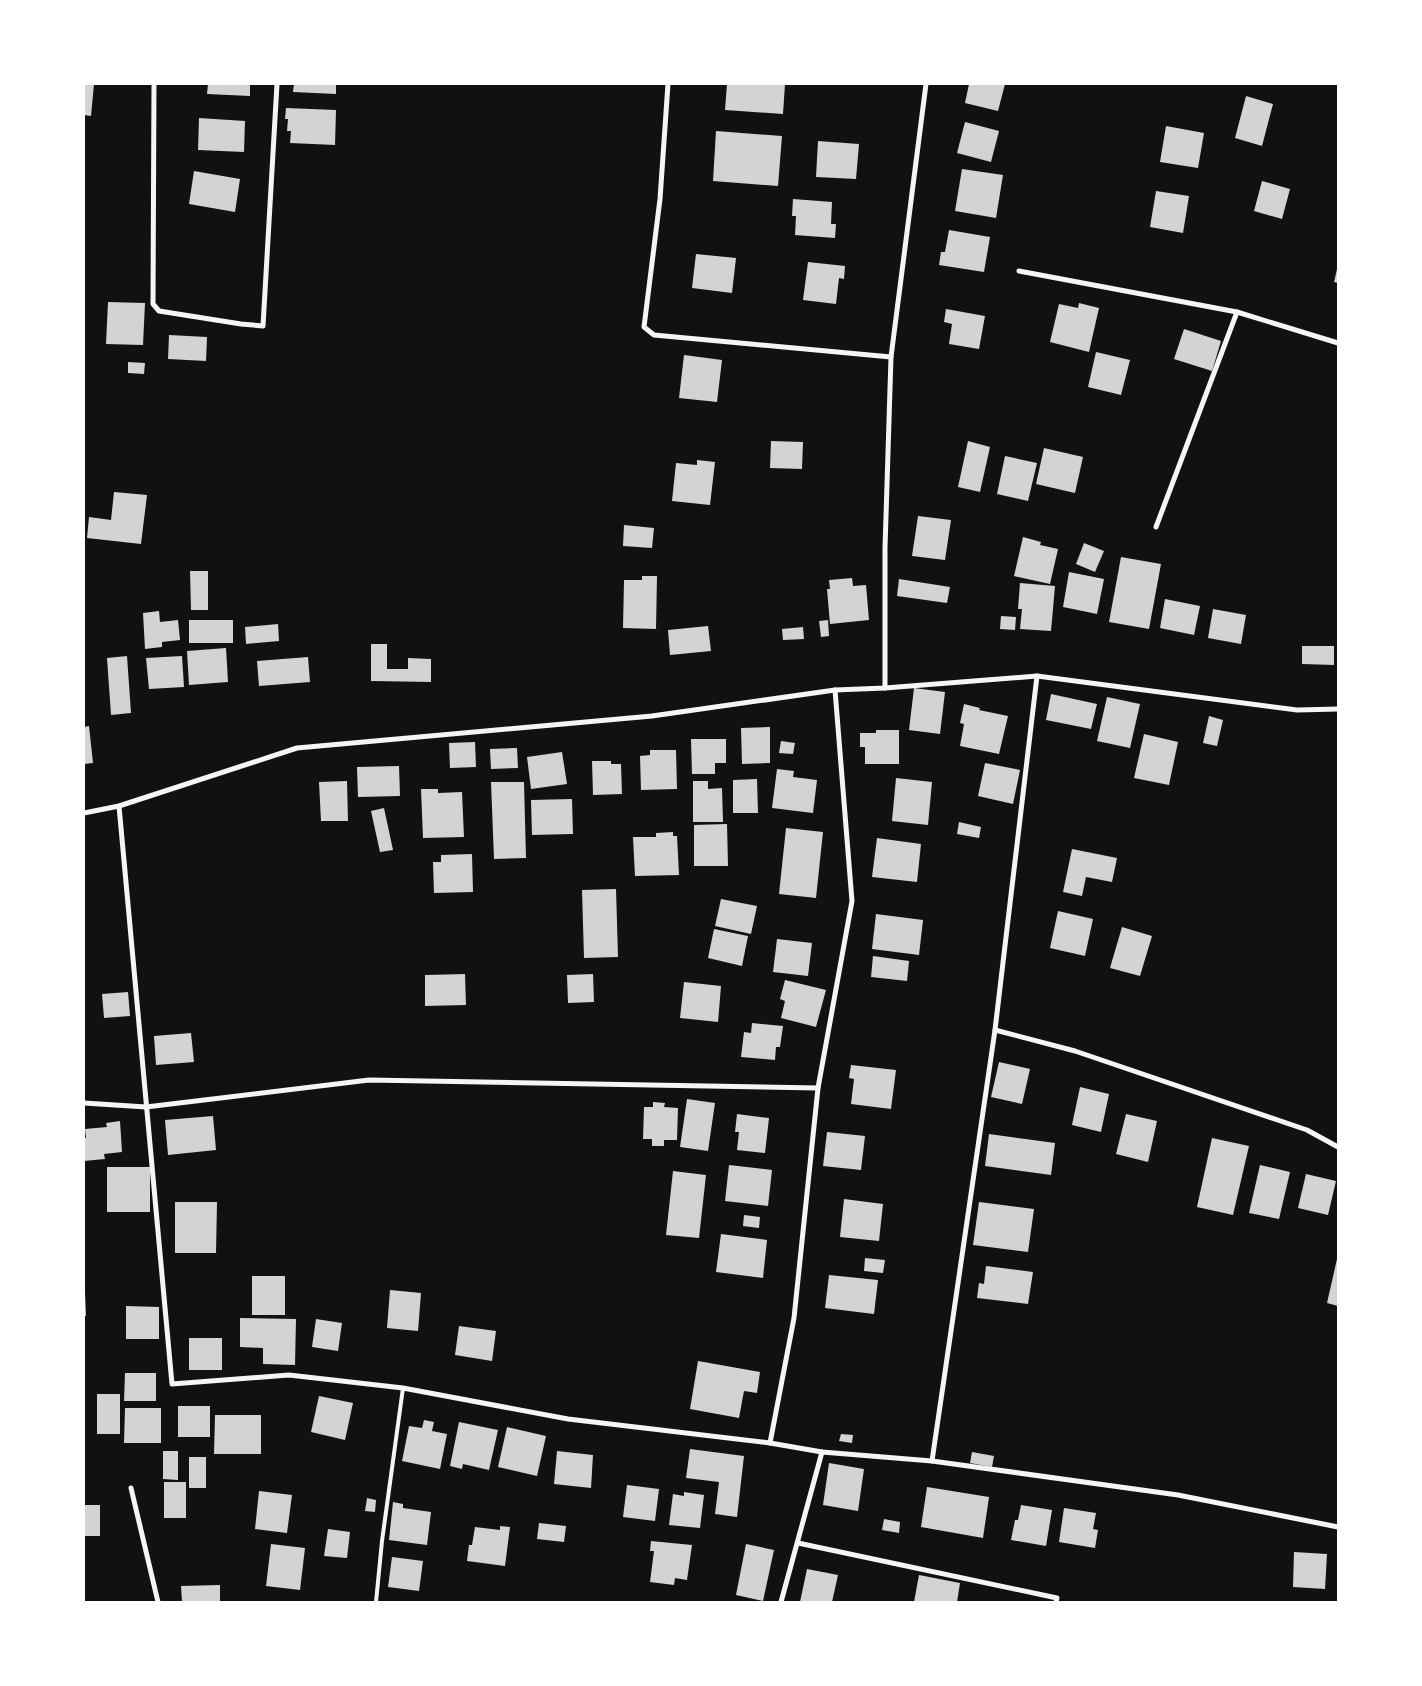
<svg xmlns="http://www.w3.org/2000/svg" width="1422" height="1686" viewBox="0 0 1422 1686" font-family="Jost,sans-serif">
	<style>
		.building { fill: #d3d3d3 }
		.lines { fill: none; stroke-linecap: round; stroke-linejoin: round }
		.service { stroke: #f5f5f5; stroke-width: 4 }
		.minor { stroke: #f5f5f5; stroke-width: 5 }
	</style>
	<rect width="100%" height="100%" fill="#111"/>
	<g class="building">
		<path d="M84 84H94L91 116 84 115Z"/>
		<path d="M208 84H250V96L207 94Z"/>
		<path d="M294 84H336V94L293 92Z"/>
		<path d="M727 84H785L783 114 725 110Z"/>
		<path d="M969 84H1005L998 111 965 103Z"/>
		<path d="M1246 96 1273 104 1262 146 1235 138Z"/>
		<path d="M286 108 336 110 335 145 290 143 291 131H287L288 119H285Z"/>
		<path d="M199 118 245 121 244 152 198 150Z"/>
		<path d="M965 122 999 131 991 162 957 153Z"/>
		<path d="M1166 126 1204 133 1198 168 1160 162Z"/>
		<path d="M716 131 782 136 778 186 713 181Z"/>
		<path d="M818 141 859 144 856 179 816 177Z"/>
		<path d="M962 169 1003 175 996 218 955 211Z"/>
		<path d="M194 171 240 179 235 212 189 204Z"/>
		<path d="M1262 181 1290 189 1282 219 1254 211Z"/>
		<path d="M1156 191 1189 196 1183 233 1150 227Z"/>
		<path d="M793 199 832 202 831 224H836L835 238 795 235 796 216H792Z"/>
		<path d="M949 230 990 237 984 272 939 265 941 252H945Z"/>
		<path d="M696 254 736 258 732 293 692 288Z"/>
		<path d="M808 262 845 266 844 279 839 278 836 304 803 300Z"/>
		<path d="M1338 265V283L1334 282Z"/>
		<path d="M108 302 145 303 143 345 106 344Z"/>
		<path d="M1079 303 1099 308 1089 352 1050 342 1059 304 1078 308Z"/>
		<path d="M946 309 985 316 979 349 949 344 952 324 944 322Z"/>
		<path d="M1184 329 1221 341 1212 371 1174 359Z"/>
		<path d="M169 335 207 337 206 361 168 359Z"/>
		<path d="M1096 352 1130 360 1121 395 1088 387Z"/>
		<path d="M684 355 722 360 717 402 679 398Z"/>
		<path d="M128 362 145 363 144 374 128 373Z"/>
		<path d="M771 441 803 442 802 469 770 468Z"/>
		<path d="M968 441 990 447 980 492 958 487Z"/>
		<path d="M1044 448 1083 457 1075 493 1036 484Z"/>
		<path d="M1005 456 1037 463 1028 501 997 494Z"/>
		<path d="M697 460 715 462 710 505 672 501 676 463 697 465Z"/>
		<path d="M114 492 147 495 141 544 87 538 89 517 111 520Z"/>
		<path d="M918 516 951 520 945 560 912 556Z"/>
		<path d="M624 525 654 528 652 548 623 546Z"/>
		<path d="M1023 537 1041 542 1040 545 1058 549 1050 584 1014 576Z"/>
		<path d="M1084 543 1104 551 1095 572 1076 564Z"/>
		<path d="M1121 557 1161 564 1149 629 1109 622Z"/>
		<path d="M190 571H208V610H191Z"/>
		<path d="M1069 572 1104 579 1097 614 1063 607Z"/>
		<path d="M642 576H657L656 629 623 628 624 580H642Z"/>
		<path d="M852 578 853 586 866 585 869 620 830 624 827 589H830L829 580Z"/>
		<path d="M899 579 950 587 947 603 897 596Z"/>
		<path d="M1020 583 1055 586 1051 631 1020 629 1022 609H1018Z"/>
		<path d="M1165 599 1200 606 1194 635 1160 628Z"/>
		<path d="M1213 609 1246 615 1241 644 1208 638Z"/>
		<path d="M159 611 160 622 178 620 180 640 162 642V647L145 649 143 613Z"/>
		<path d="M1001 616 1016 617 1015 630 1000 629Z"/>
		<rect x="189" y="620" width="44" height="23"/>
		<path d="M828 620 829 636 821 637 819 621Z"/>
		<path d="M278 624 279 641 246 644 245 627Z"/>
		<path d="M708 626 711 651 670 655 668 630Z"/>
		<path d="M803 627 804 639 783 640 782 629Z"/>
		<path d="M371 644H387V669H408V658L431 659V682L371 681Z"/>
		<path d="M1302 646H1334V665L1302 664Z"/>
		<path d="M226 648 228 682 189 685 187 651Z"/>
		<path d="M127 656 131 713 111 715 107 658Z"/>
		<path d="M182 656 184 687 149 689 146 658Z"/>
		<path d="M308 657 310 682 259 686 257 661Z"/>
		<path d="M914 688 945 692 940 734 909 730Z"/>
		<path d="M1051 694 1097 704 1091 729 1046 720Z"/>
		<path d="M1107 697 1140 704 1130 748 1097 741Z"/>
		<path d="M964 704 980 708 979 710 1008 716 999 754 960 746 964 724 960 723Z"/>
		<path d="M1209 716 1223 720 1217 746 1203 743Z"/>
		<path d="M89 726 93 763 84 764V727Z"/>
		<path d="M770 727V763L742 764 741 728Z"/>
		<path d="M876 730H899V764H865V747H860V733H876Z"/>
		<path d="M1144 734 1178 742 1169 785 1134 778Z"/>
		<path d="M691 739H726V763H715V774H692Z"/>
		<path d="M781 741 795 743 793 754 779 753Z"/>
		<path d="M475 742 476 767 450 768 449 743Z"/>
		<path d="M517 748 518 768 491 769 490 749Z"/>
		<path d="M650 750H676L677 789 641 790 640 756 650 755Z"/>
		<path d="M562 752 567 784 531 789 527 757Z"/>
		<path d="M592 761H611V764H621L622 794 593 795Z"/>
		<path d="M985 763 1020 770 1013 804 978 796Z"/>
		<path d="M399 766 400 796 358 797 357 767Z"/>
		<path d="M777 769 794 771 793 777 817 780 813 813 772 808Z"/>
		<path d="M896 778 932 782 928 825 892 821Z"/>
		<path d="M757 779 758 813H733V780Z"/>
		<path d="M347 781 348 821H321L319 782Z"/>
		<path d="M693 781H708V789L722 788 723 822H693Z"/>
		<path d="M491 782H524L526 858 494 859Z"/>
		<path d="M421 789H438V793L462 792 464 837 423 838Z"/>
		<path d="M572 799 573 834 532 835 531 800Z"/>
		<path d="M384 808 393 850 380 852 371 811Z"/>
		<path d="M959 822 981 827 979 838 957 834Z"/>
		<path d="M727 824 728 866H694V825Z"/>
		<path d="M786 828 823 832 816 898 779 894Z"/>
		<path d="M673 832V836H677L679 875 635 876 633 837H656V833Z"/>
		<path d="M877 838 921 844 917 882 872 877Z"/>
		<path d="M1072 849 1117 858 1112 882 1086 877 1082 896 1063 892Z"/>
		<path d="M472 854 473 892 434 893 433 862H441V855Z"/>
		<path d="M616 889 618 957 584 958 582 890Z"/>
		<path d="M721 899 757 906 751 934 715 926Z"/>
		<path d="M1058 911 1093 919 1085 956 1050 948Z"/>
		<path d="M876 914 923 920 919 955 872 949Z"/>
		<path d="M1122 927 1152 936 1140 976 1110 968Z"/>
		<path d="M714 929 748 936 742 966 708 958Z"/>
		<path d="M777 939 812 943 808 976 773 972Z"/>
		<path d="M873 956 909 961 907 981 871 977Z"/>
		<path d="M465 974 466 1005 425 1006V975Z"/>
		<path d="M593 974 594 1002 568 1003 567 975Z"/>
		<path d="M785 980 826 990 816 1027 781 1018 785 1001 780 999Z"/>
		<path d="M684 982 721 986 718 1022 680 1018Z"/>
		<path d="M128 992 130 1016 104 1018 102 994Z"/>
		<path d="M752 1023 783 1026 780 1047H776L775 1060 741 1057 744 1032 751 1033Z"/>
		<path d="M191 1033 194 1062 156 1065 154 1036Z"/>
		<path d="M999 1062 1030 1069 1022 1104 991 1097Z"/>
		<path d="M851 1065 896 1070 891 1109 851 1104 854 1079 849 1078Z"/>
		<path d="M1080 1087 1109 1094 1101 1132 1072 1125Z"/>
		<path d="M687 1099 715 1103 708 1151 680 1147Z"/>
		<path d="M653 1102 665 1103 664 1107 678 1108 677 1140H664V1146H652V1139H643L644 1107H653Z"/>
		<path d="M737 1114 769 1118 765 1153 737 1150 739 1132H735Z"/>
		<path d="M1126 1114 1157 1121 1148 1162 1116 1154Z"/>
		<path d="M213 1116 216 1150 168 1155 165 1120Z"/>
		<path d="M120 1121 122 1152 104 1154 105 1159 84 1161V1138H86L85 1129 107 1127 106 1123Z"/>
		<path d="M827 1132 865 1136 861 1170 823 1166Z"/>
		<path d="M989 1134 1055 1143 1051 1175 985 1166Z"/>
		<path d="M1212 1138 1249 1146 1233 1215 1197 1207Z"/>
		<path d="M729 1165 772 1170 768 1206 725 1201Z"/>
		<path d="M1260 1165 1290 1172 1279 1219 1249 1213Z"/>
		<rect x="107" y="1167" width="43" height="45"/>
		<path d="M673 1171 706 1175 699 1238 666 1235Z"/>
		<path d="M1306 1174 1336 1181 1328 1215 1298 1208Z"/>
		<path d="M844 1199 883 1204 879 1241 840 1237Z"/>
		<path d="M175 1202H217L216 1253H175Z"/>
		<path d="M979 1202 1034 1209 1028 1252 973 1245Z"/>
		<path d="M744 1215 760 1217 759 1228 743 1226Z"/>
		<path d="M721 1234 767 1240 763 1278 716 1272Z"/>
		<path d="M865 1258 885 1260 883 1273 864 1271Z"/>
		<path d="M1337 1259H1338V1306L1327 1303Z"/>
		<path d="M986 1266 1033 1272 1028 1304 977 1298 979 1283 984 1284Z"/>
		<path d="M829 1275 878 1280 874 1314 825 1308Z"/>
		<rect x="252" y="1276" width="33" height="39"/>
		<path d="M390 1290 421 1293 418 1331 387 1328Z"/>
		<path d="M84 1292H85L86 1316H84Z"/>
		<path d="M126 1306 159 1307V1339H126Z"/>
		<path d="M240 1318 296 1319 295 1365 263 1364V1348L240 1347Z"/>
		<path d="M316 1319 342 1323 338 1351 312 1347Z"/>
		<path d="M459 1326 496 1331 492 1361 455 1355Z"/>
		<rect x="189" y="1338" width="33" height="32"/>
		<path d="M698 1361 760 1372 757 1393 744 1391 739 1418 690 1409Z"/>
		<path d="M125 1373H156V1401H124Z"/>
		<rect x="97" y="1394" width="23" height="40"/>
		<path d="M319 1396 353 1403 345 1440 311 1432Z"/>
		<rect x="178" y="1406" width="32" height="31"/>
		<path d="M125 1408H161V1443H124Z"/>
		<path d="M215 1415H261V1454H214Z"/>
		<path d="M424 1420 434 1422 432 1431 447 1434 440 1469 402 1461 409 1426 422 1428Z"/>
		<path d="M459 1422 498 1430 489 1470 463 1464 462 1469 450 1466Z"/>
		<path d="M507 1427 546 1436 537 1476 498 1467Z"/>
		<path d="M841 1434 853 1435 852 1443 839 1441Z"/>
		<path d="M690 1449 744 1456 737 1517 715 1514 719 1482 686 1478Z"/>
		<path d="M163 1451H178V1480L163 1479Z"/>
		<path d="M557 1451 593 1455 591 1488 554 1484Z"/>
		<path d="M972 1452 994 1456 992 1467 970 1463Z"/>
		<rect x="189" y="1457" width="17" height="31"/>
		<path d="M829 1463 864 1469 858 1511 823 1505Z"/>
		<rect x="164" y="1482" width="22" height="36"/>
		<path d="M627 1485 659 1489 655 1521 623 1517Z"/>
		<path d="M927 1487 989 1497 983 1538 921 1527Z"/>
		<path d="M259 1491 292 1495 287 1533 255 1529Z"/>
		<path d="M684 1492 704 1495 700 1528 669 1525 673 1494 684 1496Z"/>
		<path d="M367 1498 376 1500 375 1512 365 1511Z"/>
		<path d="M393 1502 403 1504V1508L431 1512 427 1545 389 1540Z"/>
		<rect x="84" y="1505" width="16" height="31"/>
		<path d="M1021 1505 1052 1510 1046 1546 1011 1540 1015 1520H1018Z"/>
		<path d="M1064 1508 1096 1513 1093 1529 1098 1530 1095 1548 1059 1542Z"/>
		<path d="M884 1519 900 1522 899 1533 882 1530Z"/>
		<path d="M539 1523 566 1526 564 1542 537 1539Z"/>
		<path d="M500 1526 510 1527 505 1566 467 1561 469 1545H472L475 1527 500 1530Z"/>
		<path d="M328 1529 350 1532 347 1558 324 1556Z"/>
		<path d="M651 1541 692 1545 687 1580 675 1578 674 1585 650 1582 654 1551H650Z"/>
		<path d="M271 1544 305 1548 300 1590 266 1586Z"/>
		<path d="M746 1544 774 1550 763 1601 736 1595Z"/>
		<path d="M1294 1552 1327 1554 1325 1589 1293 1587Z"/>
		<path d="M392 1557 423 1561 419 1591 388 1587Z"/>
		<path d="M807 1569 838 1575 832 1602H800Z"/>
		<path d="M919 1575 960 1583 957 1602H914Z"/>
		<path d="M220 1585V1602H182L181 1586Z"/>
	</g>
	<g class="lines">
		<path class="service" d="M376 1602 382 1541 403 1388"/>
		<g class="minor">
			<path d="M154 84 153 304 159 311 241 324 263 326 277 84"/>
			<path d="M668 84 660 199 644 327 654 335 891 357"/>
			<path d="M1019 271 1237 312 1338 343"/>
			<path d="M1156 527 1237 312"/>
			<path d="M885 688V548L891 357 926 84"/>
			<path d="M119 806 172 1384 289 1375 403 1388 568 1419 770 1443 822 1452 932 1461 1178 1495 1338 1527"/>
			<path d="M84 813 119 806 297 748 652 716 835 690 885 688 1037 676 1297 710 1338 709"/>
			<path d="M995 1030 1075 1051 1307 1130 1338 1147"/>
			<path d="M84 1103 146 1107 369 1080 818 1088"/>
			<path d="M770 1443 794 1318 818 1088 852 901 835 690"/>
			<path d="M932 1461 995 1030 1037 676"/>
			<path d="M131 1488 158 1602"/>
			<path d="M798 1543 1057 1598 1056 1602"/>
			<path d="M781 1602 822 1452"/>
		</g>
	</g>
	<rect width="1422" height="1686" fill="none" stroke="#ffffff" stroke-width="170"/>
</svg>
